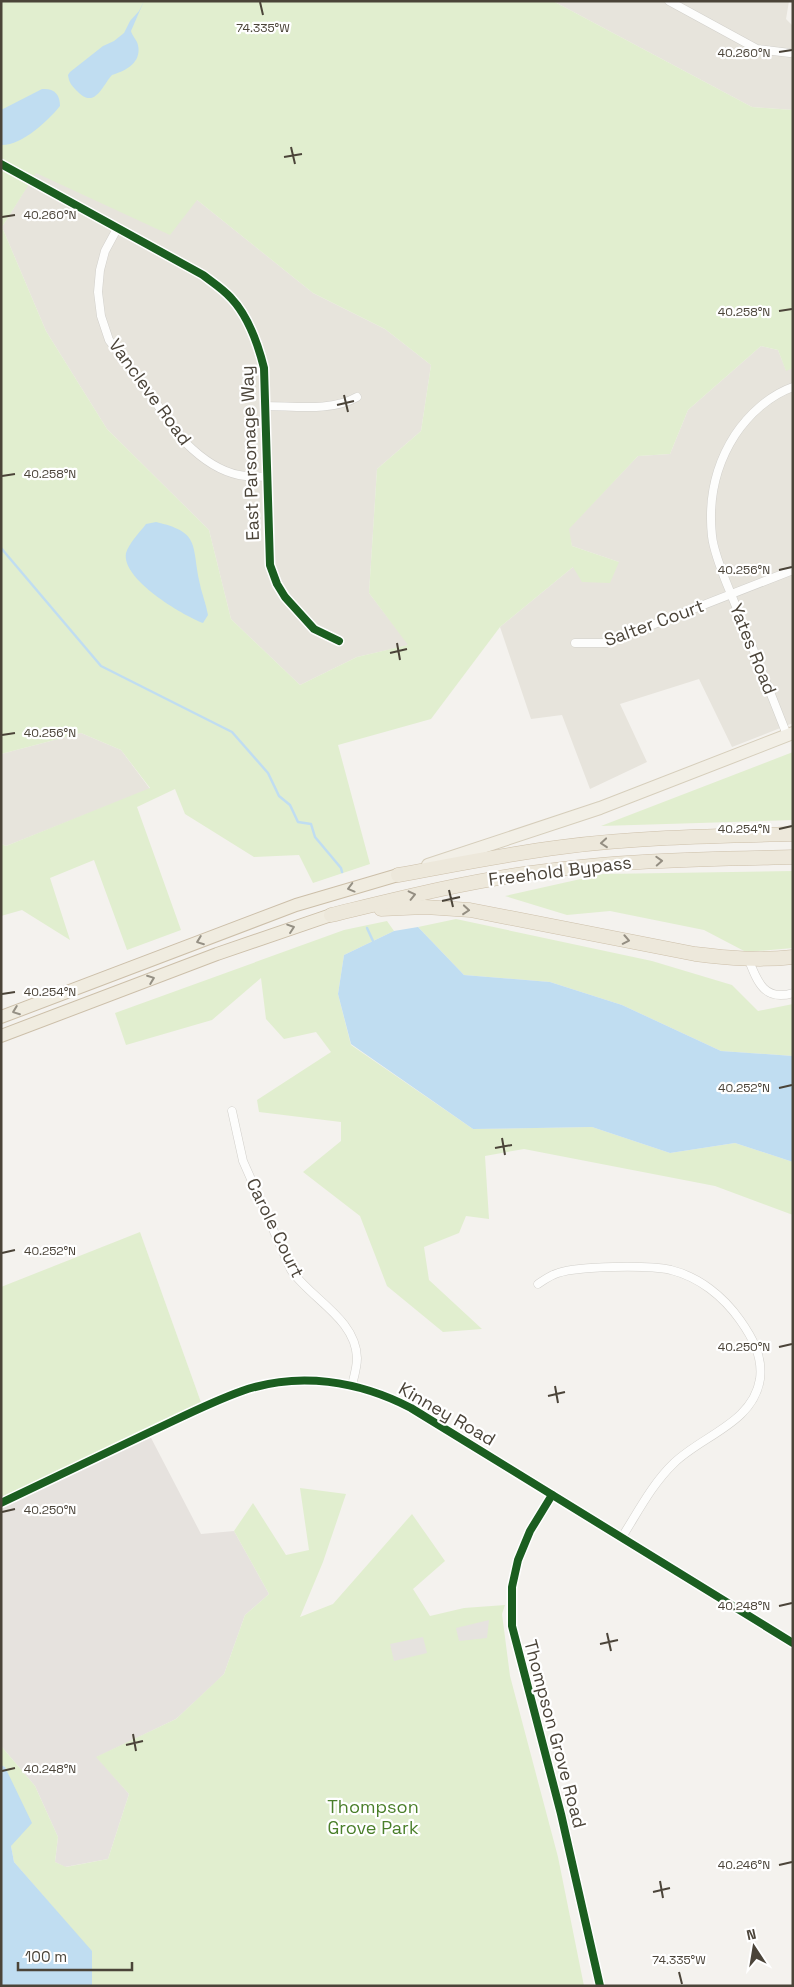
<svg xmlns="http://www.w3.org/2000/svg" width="794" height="1987" viewBox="0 0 794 1987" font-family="'Space Grotesk',sans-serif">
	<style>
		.residential { fill: #e7e4dc }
		.industrial { fill: #e6e2de }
		.green { fill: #e1eecf; fill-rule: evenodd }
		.parking { fill: #e6e3df }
		.water { fill: #c0ddf1 }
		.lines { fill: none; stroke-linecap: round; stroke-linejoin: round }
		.stream { stroke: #c0ddf1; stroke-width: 2.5 }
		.minor-casing { stroke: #d2d0cb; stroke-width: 9 }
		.primary-casing { stroke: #d6cebb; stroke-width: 14 }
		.trunk-casing { stroke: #ccbfa9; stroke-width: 14 }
		.motorway-casing { stroke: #ccbfa9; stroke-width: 15 }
		.minor { stroke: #fdfdfc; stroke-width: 8 }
		.primary { stroke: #f2efe6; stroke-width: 12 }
		.trunk { stroke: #f0ece0; stroke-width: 12 }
		.motorway { stroke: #ede8db; stroke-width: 14 }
		.cycleway-casing { stroke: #fff; stroke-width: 11 }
		.cycleway { stroke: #1b5e20; stroke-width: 8 }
		.oneway { stroke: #948e82 }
		.oneway2 { stroke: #959084 }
		.ticks { fill: none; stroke: #4b4439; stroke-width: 2 }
		.labels { text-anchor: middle; stroke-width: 4.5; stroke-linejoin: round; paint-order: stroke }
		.street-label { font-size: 18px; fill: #4b4439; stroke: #fff }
		.park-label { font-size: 18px; fill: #4a7f2a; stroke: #fff }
		.ticks-label { font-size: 12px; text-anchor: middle; fill: #4b4439; stroke: #fff; stroke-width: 4.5; stroke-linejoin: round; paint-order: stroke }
	</style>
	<rect width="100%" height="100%" fill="#f4f2ee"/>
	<g class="residential">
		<path d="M553 1H789L786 19 793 26V110L752 107Z"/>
		<path d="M36 172 98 200H197L313 293 385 329 431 365 421 431 377 469 369 593 409 645 357 657 300 685 231 619 209 530 107 429 46 331 2 227Z"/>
		<path d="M761 346 778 350 786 370 793 368V723L732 747 699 679 620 704 647 762 590 789 562 715 531 719 500 627 573 567 619 562 572 546 568 529 638 456 670 454 688 410Z"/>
		<path d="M81 733 121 750 150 789 6 846 1 844V754Z"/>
	</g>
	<path class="industrial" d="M149 1434 201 1534 234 1531 269 1594 245 1615 224 1674 217 1681 176 1719 97 1757 129 1794 108 1859 65 1867 55 1862 58 1837 35 1786 1 1746V1503Z"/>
	<g class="green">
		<path d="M1 1H553L752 107 793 110V368L786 371 778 350 761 346 688 410 670 454 638 456 569 529 572 546 619 562 610 583 582 582 573 567 500 627 431 719 338 745 370 864 313 883 299 855 254 857 185 814 175 789 137 807 181 930 127 950 94 860 50 878 70 940 22 910 1 916V844L6 846 150 788 121 750 81 733 1 754ZM36 173 170 235 197 200 313 293 385 329 431 365 421 431 377 469 369 593 408 645 357 657 300 685 231 619 209 530 107 429 46 331 2 227Z"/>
		<path d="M793 752V820L601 826Z"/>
		<path d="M793 871V948L746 952 704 930 610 911 567 915 505 896 603 874Z"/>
		<path d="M456 919 652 961 732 985 758 1011 793 1004V1056L721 1051 622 1005 550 982 464 975 418 927Z"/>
		<path d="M387 921 394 931 344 955 338 994 351 1045 473 1129 592 1127 670 1153 735 1143 793 1162V1215L715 1186 524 1149 485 1156 489 1219 466 1216 459 1233 424 1247 429 1280 482 1329 443 1332 387 1286 360 1216 303 1172 341 1141V1122L259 1112 257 1100 331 1052 316 1032 284 1039 266 1019 261 978 212 1020 126 1045 115 1013 344 930Z"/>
		<path d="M140 1232 203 1408 1 1503V1287Z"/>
		<path d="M300 1488 346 1494 323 1562 300 1617 333 1604 412 1514 445 1561 413 1589 430 1616 464 1608 505 1605 502 1614 510 1676 558 1857 584 1986H92L91 1951 14 1862 11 1846 5 1767 1 1765V1746L35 1786 58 1837 55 1862 66 1867 108 1859 129 1794 96 1757 176 1719 224 1674 245 1615 269 1594 234 1531 253 1503 286 1555 309 1550Z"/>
	</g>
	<g class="parking">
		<path d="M489 1620 487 1638 459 1641 456 1628Z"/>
		<path d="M423 1637 427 1653 394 1661 390 1644Z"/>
	</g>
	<g class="water">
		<path d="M144 1 131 31C132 36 137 40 138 45 142 63 125 71 112 75 102 86 95 110 77 91 72 86 69 83 68 75L70 72 103 46 114 41 124 33 130 21 139 11Z"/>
		<path d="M42 89C54 88 60 94 60 106 48 121 21 146 1 145V110Z"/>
		<path d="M156 522C199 532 192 543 199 580 201 592 206 603 208 615L203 623C182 615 121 579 126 553 129 543 140 532 146 524Z"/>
		<path d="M418 927 464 975 550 982 622 1005 721 1051 793 1056V1162L735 1143 670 1153 592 1127 473 1129 351 1044 338 994 344 955 394 931Z"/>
		<path d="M1 1765 5 1767 32 1823 11 1846 14 1862 92 1951V1986H1Z"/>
	</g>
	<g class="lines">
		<g class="stream">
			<path d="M1 548 101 666 232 732 268 773 279 796 290 805 298 822 311 824 315 837 341 868 342 872"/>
			<path d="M367 928 373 941"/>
		</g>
		<g class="minor-casing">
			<g id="minor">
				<path d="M669 1 757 49 790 53"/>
				<path d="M1 164 203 275C212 282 223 289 231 298 248 316 258 344 264 368L270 565 277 584 285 597 314 629 339 641"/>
				<path d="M118 227 105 251 100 270 98 292 101 316 109 340 186 443C200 457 219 471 239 475 248 477 258 476 267 477"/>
				<path d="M265 406C295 406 331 412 357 397"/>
				<path d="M575 643H606L793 570"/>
				<path d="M787 735C770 692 753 648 735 604 728 586 714 556 712 536 708 499 715 466 735 435 749 414 770 395 793 387"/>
				<path d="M748 958C757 981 764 1002 793 993"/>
				<path d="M232 1111 243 1161 291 1270C311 1299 356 1319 357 1358 357 1367 354 1377 352 1385"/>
				<path d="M538 1284C544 1280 551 1275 558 1273 579 1266 648 1265 671 1270 699 1277 723 1296 740 1320 752 1337 763 1356 760 1379 753 1423 703 1435 674 1463 652 1484 638 1512 622 1537"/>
				<path d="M552 1495 530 1531 518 1560 512 1587V1626L561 1814 600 1986"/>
				<path d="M1 1503C52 1479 102 1455 152 1431 182 1417 211 1402 242 1391 299 1371 359 1381 411 1408L793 1643"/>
			</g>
		</g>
		<g class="primary-casing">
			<path id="primary" d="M428 865 600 808 793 733"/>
		</g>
		<g class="trunk-casing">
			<g id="trunk">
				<path d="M1 1017 296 905 398 875"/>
				<path d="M1 1036 217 954 331 915"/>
			</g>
		</g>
		<g class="motorway-casing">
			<g id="motorway">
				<path d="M398 875C453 865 507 854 562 847 639 837 716 836 793 834"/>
				<path d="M381 909 425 907 470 910 695 954C728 958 760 961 793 957"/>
				<path d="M331 915C397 899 463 882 531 873 618 860 705 859 793 857"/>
			</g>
		</g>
		<use href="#minor" class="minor"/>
		<use href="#primary" class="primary"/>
		<use href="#trunk" class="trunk"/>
		<use href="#motorway" class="motorway"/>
		<g class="cycleway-casing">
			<g id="cycleway">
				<path d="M1 164 203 275C212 282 223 289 231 298 248 316 258 344 264 368L270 565 277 584 285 597 314 629 339 641"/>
				<path d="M552 1495 530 1531 518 1560 512 1587V1626L561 1814 600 1986"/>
				<path d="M1 1503C52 1479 102 1455 152 1431 182 1417 211 1402 242 1391 299 1371 359 1381 411 1408L793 1643"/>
			</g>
		</g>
		<use href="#cycleway" class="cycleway"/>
	</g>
	<defs><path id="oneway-chevron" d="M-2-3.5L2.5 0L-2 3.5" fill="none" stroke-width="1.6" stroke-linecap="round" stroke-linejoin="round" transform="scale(1.25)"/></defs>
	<g class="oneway">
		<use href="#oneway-chevron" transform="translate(604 843) rotate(175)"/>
		<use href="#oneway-chevron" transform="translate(659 861) rotate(-3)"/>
		<use href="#oneway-chevron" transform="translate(412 895) rotate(-13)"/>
		<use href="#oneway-chevron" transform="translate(466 910) rotate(5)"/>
		<use href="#oneway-chevron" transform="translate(626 940) rotate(11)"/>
	</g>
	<g class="oneway2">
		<use href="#oneway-chevron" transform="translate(351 888) rotate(165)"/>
		<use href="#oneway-chevron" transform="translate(291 928) rotate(-19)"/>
		<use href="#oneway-chevron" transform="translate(200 941) rotate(159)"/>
		<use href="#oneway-chevron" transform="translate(151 979) rotate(-21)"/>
		<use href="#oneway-chevron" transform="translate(16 1011) rotate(159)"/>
	</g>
	<path class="ticks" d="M260 2 263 15M779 52 792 50M291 147 295 164M284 157 302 154M2 217 15 215M779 311 792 309M344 395 348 412M337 405 354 401M2 476 15 474M779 570 792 567M397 643 400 660M390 653 407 649M2 735 15 733M779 829 792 826M449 890 453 907M442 901 460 897M2 994 15 992M779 1088 792 1085M502 1138 505 1155M495 1148 512 1145M2 1253 15 1250M779 1347 792 1344M555 1386 558 1403M548 1396 565 1392M2 1512 15 1509M779 1606 792 1603M607 1633 611 1651M600 1644 618 1640M133 1734 136 1751M126 1745 143 1741M2 1771 15 1768M779 1865 792 1862M660 1881 663 1898M653 1892 670 1888M679 1972 682 1984"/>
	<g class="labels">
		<g class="street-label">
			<text transform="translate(150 392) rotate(54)" y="6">Vancleve Road</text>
			<text transform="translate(250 453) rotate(-92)" y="6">East Parsonage Way</text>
			<text transform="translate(654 623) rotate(-20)" y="6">Salter Court</text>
			<text transform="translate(753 649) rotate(68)" y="6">Yates Road</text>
			<text transform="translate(560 871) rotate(-7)" y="6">Freehold Bypass</text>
			<text transform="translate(275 1228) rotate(64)" y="6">Carole Court</text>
			<text transform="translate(447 1414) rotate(30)" y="6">Kinney Road</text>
			<text transform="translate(555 1734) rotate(75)" y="6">Thompson Grove Road</text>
		</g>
		<g class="park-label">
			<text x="373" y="1813">Thompson<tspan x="373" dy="21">Grove Park</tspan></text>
		</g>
	</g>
	<g class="ticks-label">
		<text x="263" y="32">74.335°W</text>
		<text x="744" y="57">40.260°N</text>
		<text x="50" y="219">40.260°N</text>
		<text x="744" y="316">40.258°N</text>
		<text x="50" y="478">40.258°N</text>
		<text x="744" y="574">40.256°N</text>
		<text x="50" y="737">40.256°N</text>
		<text x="744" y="833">40.254°N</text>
		<text x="50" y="996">40.254°N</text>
		<text x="744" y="1092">40.252°N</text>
		<text x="50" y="1255">40.252°N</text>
		<text x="744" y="1351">40.250°N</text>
		<text x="50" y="1514">40.250°N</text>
		<text x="744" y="1610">40.248°N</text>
		<text x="50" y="1773">40.248°N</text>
		<text x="744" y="1869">40.246°N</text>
		<text x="679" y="1964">74.335°W</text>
	</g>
	<rect width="794" height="1987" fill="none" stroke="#4b4439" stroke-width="5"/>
	<g transform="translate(754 1947) rotate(348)" stroke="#ffffff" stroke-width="4" paint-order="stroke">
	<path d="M0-4L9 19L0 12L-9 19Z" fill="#4b4439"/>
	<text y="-8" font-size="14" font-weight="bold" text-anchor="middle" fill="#4b4439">N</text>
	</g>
	<path d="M18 1962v8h114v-8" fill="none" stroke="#4b4439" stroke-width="2.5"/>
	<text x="25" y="1962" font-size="15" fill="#4b4439" stroke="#ffffff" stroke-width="4" paint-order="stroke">100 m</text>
</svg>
